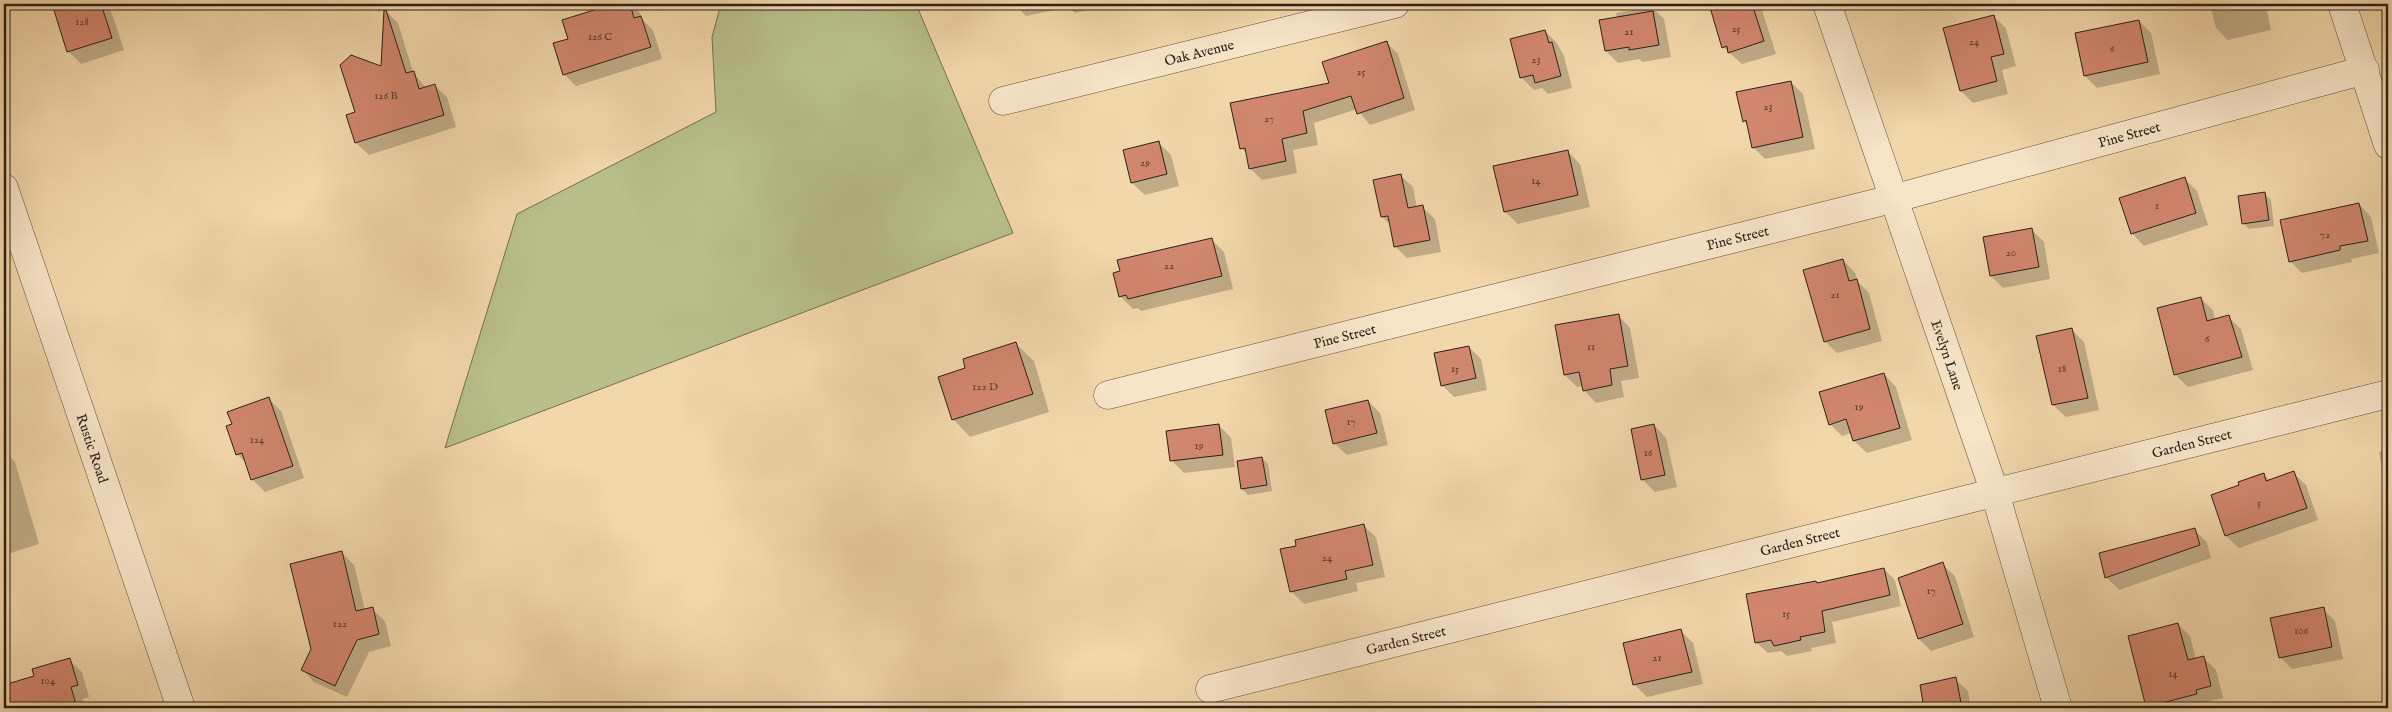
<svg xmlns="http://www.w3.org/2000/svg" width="2392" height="712" viewBox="0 0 2392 712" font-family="'IM FELL English',serif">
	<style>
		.green { fill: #b8bf8a; stroke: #727052 }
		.shadow { fill: #0003 }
		.building { fill: #d1866e; stroke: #2c2019 }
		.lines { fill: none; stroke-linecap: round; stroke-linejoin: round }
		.minor-casing { stroke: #5e4e3d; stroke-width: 29 }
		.tertiary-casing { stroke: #5e4e3d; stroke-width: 29 }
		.minor { stroke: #f7e5c8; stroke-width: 28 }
		.tertiary { stroke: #f7e5c8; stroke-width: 28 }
		.labels { text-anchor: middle; stroke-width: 4; stroke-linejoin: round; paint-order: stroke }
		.number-label { font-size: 11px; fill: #553a2e }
		.street-label { font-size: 14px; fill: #2c2019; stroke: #f7e5c8 }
	</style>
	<rect width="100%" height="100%" fill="#f2d7aa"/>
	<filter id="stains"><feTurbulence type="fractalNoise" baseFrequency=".004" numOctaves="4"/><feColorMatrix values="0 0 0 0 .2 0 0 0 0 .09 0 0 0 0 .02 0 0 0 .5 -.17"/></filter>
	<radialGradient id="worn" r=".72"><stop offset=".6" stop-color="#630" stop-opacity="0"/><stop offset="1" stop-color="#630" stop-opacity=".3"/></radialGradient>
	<path class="green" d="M721 4H916L1013 233 445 448 517 214 716 112 712 37Z"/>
	<g class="shadow">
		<path d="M53 4H112L109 5 124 50 81 64 68 51Z"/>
		<path d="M370 4H398L399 5 378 12Z"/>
		<path d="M617 4H631L640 13 642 19 653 30 662 59 576 86 564 74 570 40 563 20Z"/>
		<path d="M1014 4H1099L1100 7 1075 13 1069 7 1026 16Z"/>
		<path d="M1710 4H1760L1776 54 1742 64 1723 47Z"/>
		<path d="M2210 4H2269L2270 11H2267L2271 30 2228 40 2216 28Z"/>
		<path d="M1652 7 1664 19 1671 57 1643 62 1639 59 1618 63 1606 51 1617 18 1616 13Z"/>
		<path d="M385 10 398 23 413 72 426 88 434 85 447 97 456 127 369 155 356 143 357 113 382 68Z"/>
		<path d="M1993 16 2006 28 2016 66 2002 70 2008 94 1973 103 1961 91Z"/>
		<path d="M2139 21 2151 33 2160 74 2097 88 2085 76 2076 34Z"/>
		<path d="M1545 31 1557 43 1564 56 1572 88 1548 94 1542 88 1534 90 1521 77Z"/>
		<path d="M1386 42 1398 54 1415 110 1370 125 1357 109 1314 123 1318 145 1293 150 1297 173 1262 180 1250 168 1247 154 1241 148Z"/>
		<path d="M1791 82 1803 94 1815 149 1765 159 1753 147 1748 126 1744 121Z"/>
		<path d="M1159 143 1171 155 1179 186 1145 195 1132 183Z"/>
		<path d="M1567 151 1580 164 1590 207 1518 224 1505 212Z"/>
		<path d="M1400 175 1413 187 1417 208 1422 207 1435 219 1441 252 1407 258 1395 246 1391 225 1382 217Z"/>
		<path d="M2185 179 2197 191 2208 225 2144 246 2132 233Z"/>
		<path d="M2265 194 2271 200 2274 226 2249 229 2243 223Z"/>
		<path d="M2359 204 2371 217 2379 253 2351 259 2352 262 2302 273 2290 261Z"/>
		<path d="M2031 229 2044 242 2050 279 2003 288 1991 276Z"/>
		<path d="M1212 240 1224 252 1233 289 1141 311 1138 308 1133 309 1120 296Z"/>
		<path d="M1843 260 1855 273 1858 282 1869 293 1882 341 1837 353 1825 341Z"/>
		<path d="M2200 298 2213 310 2215 320 2228 317 2241 329 2253 370 2188 387 2176 375 2158 309Z"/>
		<path d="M1618 315 1630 328 1639 378 1621 381 1624 397 1596 403 1584 390 1583 386 1577 387 1565 375Z"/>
		<path d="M2072 330 2084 342 2099 410 2066 417 2053 405Z"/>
		<path d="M1016 344 1034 361 1049 412 970 437 953 419 967 369Z"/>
		<path d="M1469 347 1481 359 1487 390 1454 397 1442 385Z"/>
		<path d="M1884 374 1896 387 1912 440 1867 453 1854 441 1852 433 1842 436 1830 424Z"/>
		<path d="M269 399 281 411 304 478 265 492 252 479 247 464 237 454Z"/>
		<path d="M1368 401 1380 413 1388 445 1347 455 1334 443Z"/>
		<path d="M1219 425 1231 438 1235 467 1184 473 1172 461Z"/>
		<path d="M1654 425 1666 438 1677 487 1655 492 1643 480 1632 430Z"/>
		<path d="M4 450 15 462 39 544 4 555Z"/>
		<path d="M2388 450V501L2379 452Z"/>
		<path d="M1262 458 1268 464 1272 491 1248 495 1242 489Z"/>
		<path d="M2293 473 2306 485 2318 520 2239 548 2226 536 2213 496 2241 486 2264 475 2270 481Z"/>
		<path d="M1363 525 1376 537 1385 577 1356 583 1358 591 1304 604 1292 592 1282 550Z"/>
		<path d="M2194 530 2207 542 2211 558 2119 590 2106 577Z"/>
		<path d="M342 553 354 565 365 610 372 609 385 621 391 646 369 652 347 697 314 682 302 669 312 649Z"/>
		<path d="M1942 564 1955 576 1974 637 1931 651 1919 639Z"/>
		<path d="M1884 569 1895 580 1901 606 1832 622 1836 643 1811 648 1812 651 1787 656 1781 651 1768 653 1756 642Z"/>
		<path d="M2323 609 2335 621 2343 659 2292 669 2280 657Z"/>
		<path d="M2178 624 2190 636 2196 659 2203 657 2216 670 2223 698 2207 702 2208 706 2199 708H2150L2147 706Z"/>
		<path d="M1681 631 1693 643 1703 684 1647 697 1634 684Z"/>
		<path d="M69 660 82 672 89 697 82 699 85 708H9L4 687 35 676Z"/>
		<path d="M1955 679 1968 691 1971 708H1926L1921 686Z"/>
		<path d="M1346 705 1349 708H1332Z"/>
		<path d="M1374 706 1377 708H1363Z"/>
	</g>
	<g class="building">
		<path d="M52 4H101L112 38 67 52Z"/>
		<path d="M613 4H630L634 18 641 16 651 47 563 75 553 43 568 39 562 20Z"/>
		<path d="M1709 4H1752L1764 41 1728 53 1727 46 1722 48Z"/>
		<path d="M384 10H386L406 73 414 71 419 89 435 84 444 115 355 143 346 115 355 112 340 65 351 55 381 66Z"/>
		<path d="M1653 11 1659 45 1629 50V47L1605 51 1599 20Z"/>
		<path d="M1994 15 2004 54 1991 57 1997 81 1960 91 1943 28Z"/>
		<path d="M2139 20 2148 62 2084 76 2075 33Z"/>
		<path d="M1545 30 1549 43 1552 42 1561 76 1535 83 1533 75 1520 78 1510 39Z"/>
		<path d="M1387 41 1404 98 1357 114 1351 96 1303 111 1307 133 1282 139 1286 161 1249 169 1245 148 1240 149 1230 103 1329 83 1322 62Z"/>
		<path d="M1791 81 1803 137 1752 148 1746 120 1743 122 1736 92Z"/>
		<path d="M1159 141 1167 174 1131 183 1123 150Z"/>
		<path d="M1568 150 1578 195 1504 212 1493 166Z"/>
		<path d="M1401 174 1408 208 1423 205 1430 240 1394 247 1388 216 1381 217 1373 180Z"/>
		<path d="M2185 177 2196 213 2131 234 2119 198Z"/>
		<path d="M2265 192 2269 220 2242 224 2238 196Z"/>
		<path d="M2359 203 2368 241 2340 246V250L2289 262 2280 220Z"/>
		<path d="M2032 228 2039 267 1990 276 1983 237Z"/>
		<path d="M1212 238 1222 276 1128 299 1126 295 1119 297 1113 273 1120 271 1117 260Z"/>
		<path d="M1843 259 1849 281 1857 279 1870 329 1824 342 1803 270Z"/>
		<path d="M2201 297 2207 321 2229 315 2242 357 2174 375 2157 308Z"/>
		<path d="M1619 314 1628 366 1610 369 1612 385 1583 391 1579 372 1564 375 1555 325Z"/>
		<path d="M2072 328 2088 398 2052 405 2036 336Z"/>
		<path d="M1016 342 1033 394 952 420 938 377 965 368 963 359Z"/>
		<path d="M1469 346 1476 378 1441 386 1434 353Z"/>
		<path d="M1884 373 1900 428 1853 441 1846 419 1829 425 1819 392Z"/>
		<path d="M269 397 293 466 251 480 242 453 236 455 226 426 232 424 227 412Z"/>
		<path d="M1368 400 1377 433 1333 444 1325 410Z"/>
		<path d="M1219 424 1223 455 1170 461 1166 431Z"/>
		<path d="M1654 424 1665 475 1641 480 1631 429Z"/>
		<path d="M1262 457 1267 485 1241 489 1237 461Z"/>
		<path d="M2294 471 2307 508 2225 536 2211 495 2239 485 2238 482 2264 473 2266 481Z"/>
		<path d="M1364 524 1373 565 1345 571 1347 579 1290 592 1280 549 1296 546 1295 540Z"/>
		<path d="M2195 528 2200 545 2105 578 2099 553Z"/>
		<path d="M342 551 356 611 373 607 379 634 357 640 335 686 301 670 311 649 290 564Z"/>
		<path d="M1943 562 1963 624 1918 639 1898 578Z"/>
		<path d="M1884 568 1890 595 1822 611 1825 632 1800 637 1801 640 1774 646 1771 640 1755 643 1746 594 1816 581 1817 583Z"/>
		<path d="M2324 607 2332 647 2279 658 2270 618Z"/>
		<path d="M2178 623 2188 660 2204 656 2211 686 2196 690 2197 694 2146 707 2128 636Z"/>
		<path d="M1681 629 1692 672 1633 685 1623 643Z"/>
		<path d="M70 658 78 685 71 687 77 708H8L4 685 34 676 32 669Z"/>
		<path d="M1956 677 1962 708H1924L1920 685Z"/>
	</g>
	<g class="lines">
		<g class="minor-casing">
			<g id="minor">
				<path id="s1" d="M1827 4 1995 493 2058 708"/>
				<path d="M2342 4 2388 145"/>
				<path id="s2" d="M1003 101 1395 4"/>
				<path id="s3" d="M1108 395 1896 198 2365 70"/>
				<path id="s4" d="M1210 689 2388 394"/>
			</g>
		</g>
		<g class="tertiary-casing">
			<g id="tertiary">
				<path id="s5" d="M4 188 181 708"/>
			</g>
		</g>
		<use href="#minor" class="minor"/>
		<use href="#tertiary" class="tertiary"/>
	</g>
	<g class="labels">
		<g class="number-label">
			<text x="82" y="25">128</text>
			<text x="1736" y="32">25</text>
			<text x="1629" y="35">21</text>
			<text x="600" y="40">126 C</text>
			<text x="1974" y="45">24</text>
			<text x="2112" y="52">6</text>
			<text x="1536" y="63">23</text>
			<text x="1361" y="75">25</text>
			<text x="386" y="99">126 B</text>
			<text x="1768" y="110">23</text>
			<text x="1269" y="122">27</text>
			<text x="1145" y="166">29</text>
			<text x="1536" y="184">14</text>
			<text x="2157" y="209">1</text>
			<text x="2325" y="238">72</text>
			<text x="2011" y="256">20</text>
			<text x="1169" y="269">22</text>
			<text x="1835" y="298">21</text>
			<text x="2207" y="342">6</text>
			<text x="1591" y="350">11</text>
			<text x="1455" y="372">15</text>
			<text x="2062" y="372">18</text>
			<text x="985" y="390">122 D</text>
			<text x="1859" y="410">19</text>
			<text x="1351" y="425">17</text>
			<text x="257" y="443">124</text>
			<text x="1199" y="449">19</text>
			<text x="1648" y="456">16</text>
			<text x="2259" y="506">5</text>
			<text x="1327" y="561">24</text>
			<text x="1931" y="594">17</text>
			<text x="1786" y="617">15</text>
			<text x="340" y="627">122</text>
			<text x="2301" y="634">106</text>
			<text x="1657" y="661">21</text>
			<text x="2173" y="677">14</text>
			<text x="48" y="684">104</text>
		</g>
		<g class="street-label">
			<text dy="5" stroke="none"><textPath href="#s2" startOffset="202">Oak Avenue</textPath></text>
			<text dy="5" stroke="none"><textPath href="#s3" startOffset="1054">Pine Street</textPath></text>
			<text dy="5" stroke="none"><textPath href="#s3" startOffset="649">Pine Street</textPath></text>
			<text dy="5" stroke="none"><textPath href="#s3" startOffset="244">Pine Street</textPath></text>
			<text dy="5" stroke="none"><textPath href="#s1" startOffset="371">Evelyn Lane</textPath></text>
			<text dy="5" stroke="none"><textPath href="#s4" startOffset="1012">Garden Street</textPath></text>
			<text dy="5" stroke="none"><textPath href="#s5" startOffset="275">Rustic Road</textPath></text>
			<text dy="5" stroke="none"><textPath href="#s4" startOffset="608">Garden Street</textPath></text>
			<text dy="5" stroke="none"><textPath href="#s4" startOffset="202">Garden Street</textPath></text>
		</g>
	</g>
	<rect width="2392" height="712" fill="none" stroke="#f2d7aa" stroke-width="20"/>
	<rect x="5" y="5" width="2382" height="702" fill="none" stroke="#2c2019" stroke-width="2.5"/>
	<rect x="10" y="10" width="2372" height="692" fill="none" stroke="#2c2019"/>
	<rect width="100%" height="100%" filter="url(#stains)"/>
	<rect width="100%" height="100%" fill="url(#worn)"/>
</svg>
